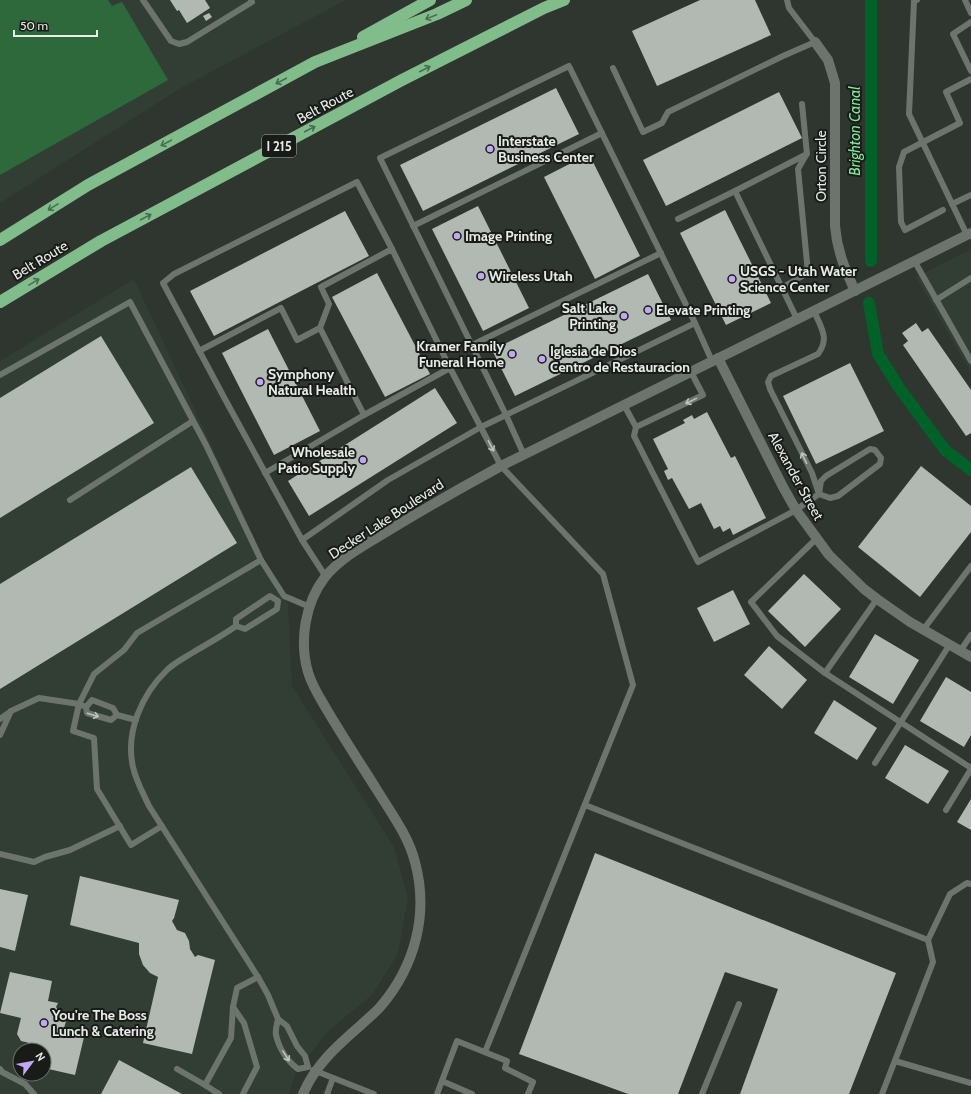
<svg xmlns="http://www.w3.org/2000/svg" width="971" height="1094" viewBox="0 0 971 1094" font-family="Cabin,sans-serif">
	<style>
		.built { fill: #323e34; fill-rule: evenodd }
		.green { fill: #2e693c }
		.lines { fill: none; stroke-linecap: round; stroke-linejoin: round }
		.canal { stroke: #016228; stroke-width: 12 }
		.building { fill: #b1b9b2 }
		.service { stroke: #6d746e; stroke-width: 6 }
		.minor { stroke: #6d746e; stroke-width: 10 }
		.motorway { stroke: #80bd8b; stroke-width: 12 }
		.oneway { stroke: #4c6c52 }
		.oneway2 { stroke: #bdc2be }
		.poi-dot { fill: #c1a8f3; stroke: #191b19; stroke-width: 1.5 }
		.labels { text-anchor: middle; stroke-width: 4; stroke-linejoin: round; paint-order: stroke }
		.shield { fill: #191b19; stroke: #aaadab; stroke-width: 1 }
		.shield-label { font-size: 13px; font-weight: bold; fill: #e8ece9 }
		.street-label { font-size: 14px; fill: #e8ece9; stroke: #191b19 }
		.poi-label { font-size: 14px; font-weight: bold; fill: #e8ece9; stroke: #191b19; text-anchor: start }
		.water-label { font-size: 15px; font-style: italic; fill: #81ea98; stroke: #191b19 }
	</style>
	<rect width="100%" height="100%" fill="#2f352f"/>
	<g class="built">
		<path d="M0 0H346L181 88 0 203Z"/>
		<path d="M971 249V373L916 277Z"/>
		<path d="M134 279 275 582 288 604 292 686 394 847 408 898 398 954 372 995 328 1031 296 1072 289 1094H0V361ZM20 1050H44V1074H20Z"/>
	</g>
	<path class="green" d="M0 0H108L112 6 122 2 168 80 0 175Z"/>
	<g class="lines">
		<g class="canal">
			<path d="M871 0V261"/>
			<path d="M869 303 878 354 900 389 945 450 971 470"/>
		</g>
	</g>
	<g class="building">
		<path d="M170 0H205L210 8 187 23 179 10 177 11Z"/>
		<path d="M700 0H755L771 35 657 86 632 31Z"/>
		<path d="M209 13 212 17 206 21 203 16Z"/>
		<path d="M556 88 579 134 423 211 400 165Z"/>
		<path d="M779 92 802 138 666 206 643 160Z"/>
		<path d="M589 154 640 256 595 279 544 177Z"/>
		<path d="M478 206 529 308 483 331 432 229Z"/>
		<path d="M725 210 771 303 726 325 680 233Z"/>
		<path d="M345 211 369 256 214 336 190 291Z"/>
		<path d="M377 273 430 374 385 397 332 297Z"/>
		<path d="M648 274 671 320 515 396 492 350Z"/>
		<path d="M916 323 922 332 928 328 971 390V433L966 436 903 345 908 341 902 333Z"/>
		<path d="M268 329 320 431 274 455 222 353Z"/>
		<path d="M101 336 154 423 0 518V398Z"/>
		<path d="M850 363 884 431 816 464 783 396Z"/>
		<path d="M435 388 457 423 309 516 288 481Z"/>
		<path d="M707 412 731 458 735 456 766 518 733 535 730 528 723 532 720 526 714 529 701 503 689 509 672 478 668 480 664 471 668 469 653 439 685 423 683 420 692 415 694 419Z"/>
		<path d="M921 466 971 506V532L920 597 858 547Z"/>
		<path d="M191 467 237 543 0 689V584Z"/>
		<path d="M804 574 841 609 805 647 768 611Z"/>
		<path d="M733 590 750 624 714 642 697 608Z"/>
		<path d="M875 634 919 660 893 704 849 677Z"/>
		<path d="M769 646 807 680 782 709 744 675Z"/>
		<path d="M946 677 971 692V735L964 747 920 721Z"/>
		<path d="M834 700 877 728 857 760 814 733Z"/>
		<path d="M905 745 949 771 928 804 885 778Z"/>
		<path d="M971 799V830L957 822Z"/>
		<path d="M595 853 896 973 849 1094H740L778 989 725 972 678 1094H628L519 1054Z"/>
		<path d="M80 876 179 900 174 918 172 921 177 930 185 933 189 941 190 949 195 957 198 955 215 960 192 1054 143 1043 158 977 150 973 143 965 139 954V943L70 925Z"/>
		<path d="M0 889 28 895 15 951 0 947Z"/>
		<path d="M10 972 52 981 48 1001 58 1003 56 1007 63 1017 67 1018 64 1028 85 1033 75 1075 44 1068V1050H37L38 1045 21 1041 17 1034 21 1018 0 1013Z"/>
		<path d="M119 1060 182 1094H101Z"/>
	</g>
	<g class="lines">
		<g class="service">
			<path d="M143 0 171 41 179 44 187 42 252 2 251 0"/>
			<path d="M917 0 914 1 909 114 967 235"/>
			<path d="M965 0 971 13"/>
			<path d="M971 22 953 34 971 71"/>
			<path d="M569 66 695 323 506 415 380 158Z"/>
			<path d="M613 68 643 132 662 123 668 112 783 56 815 42 789 8 787 0"/>
			<path d="M952 204 971 195"/>
			<path d="M943 210 905 230 901 222 899 167 904 152 960 123 946 92 971 79"/>
			<path d="M678 219 735 191"/>
			<path d="M413 226 602 133"/>
			<path d="M392 249 357 182 174 274 163 283 226 401 302 540 388 480 481 427 506 415 524 455"/>
			<path d="M915 262 971 361"/>
			<path d="M781 288 808 273 798 169 806 155"/>
			<path d="M936 300 971 278"/>
			<path d="M797 319 735 191 807 154 802 104"/>
			<path d="M695 323 712 361"/>
			<path d="M472 345 661 253"/>
			<path d="M199 351 281 308 297 340 320 328"/>
			<path d="M450 368 364 415 320 328 329 304 321 287 392 249 450 368 501 466 603 574 633 685 485 1052"/>
			<path d="M0 375 130 302 206 445 261 560 284 596 310 607"/>
			<path d="M624 405 636 427 634 436 698 562 796 510 819 494 821 481 826 476 870 449 875 450 881 458 880 464 838 496 830 498 819 494 812 473 770 389 768 382 771 376 818 354C830 338 821 328 814 311"/>
			<path d="M636 427 703 395 691 372"/>
			<path d="M265 473 364 415"/>
			<path d="M70 500 193 421"/>
			<path d="M816 539 751 602 777 636 825 673 877 599"/>
			<path d="M302 540 326 577"/>
			<path d="M270 596 278 601 277 609 245 629 236 626V619Z"/>
			<path d="M236 626C222 636 207 644 192 653 184 658 174 663 167 670 142 694 125 732 133 767 136 781 143 793 149 806L258 977 268 995 278 1019 287 1026 297 1046 305 1056 308 1067 298 1069C287 1061 279 1048 276 1035 275 1030 277 1024 278 1019"/>
			<path d="M923 630 971 566"/>
			<path d="M961 650 971 635"/>
			<path d="M825 673 971 768"/>
			<path d="M86 707 79 704 73 731 94 738 97 789 131 845 162 826"/>
			<path d="M117 715 111 720 87 713 86 707 92 700 113 708 117 715 136 720"/>
			<path d="M0 719 10 712"/>
			<path d="M0 735 11 711 39 698 79 704 94 674 124 650 137 633 261 560"/>
			<path d="M875 763 950 644"/>
			<path d="M585 805 928 940 933 962 882 1094"/>
			<path d="M946 810 971 769"/>
			<path d="M0 854 34 862 45 857 70 850 120 826"/>
			<path d="M928 940 950 894 967 883 971 884"/>
			<path d="M233 1007 244 1023 257 1067 243 1094"/>
			<path d="M895 1061 971 1083"/>
			<path d="M0 1069 2 1072 25 1084 34 1094"/>
			<path d="M177 1069 205 1085 231 1038 233 1007 237 988 258 977"/>
			<path d="M313 1070 374 1094"/>
			<path d="M442 1081 472 1094"/>
			<path d="M205 1085 219 1094"/>
			<path d="M327 1094 333 1078"/>
			<path d="M437 1094 457 1041 507 1061 505 1068 533 1082 528 1094"/>
			<path d="M702 1094 739 1004"/>
		</g>
		<g class="minor">
			<path d="M815 42 828 60 835 83V226C837 251 845 269 855 291"/>
			<path d="M718 358 783 487 796 510 829 555 864 589 877 599 910 622 971 657"/>
			<path d="M303 1094C315 1065 338 1045 361 1025 367 1019 375 1013 381 1006 415 966 429 914 415 862 408 835 391 813 377 790 360 763 343 737 327 710 320 698 312 686 308 672 299 641 305 603 325 577 343 555 372 541 396 526 431 505 466 485 501 466L971 233"/>
		</g>
		<g class="motorway">
			<path d="M363 37 430 0"/>
			<path d="M0 240 88 185 315 62 437 14 466 0"/>
			<path d="M0 302 101 241 402 80 544 8 564 0"/>
		</g>
	</g>
	<defs><path id="oneway-shaft" d="M-6 0H5M1.5-3L5.5 0L1.5 3" fill="none" stroke-width="1.6" stroke-linecap="round" stroke-linejoin="round"/></defs>
	<g class="oneway">
		<use href="#oneway-shaft" transform="translate(431 17) rotate(158)"/>
		<use href="#oneway-shaft" transform="translate(425 69) rotate(-27)"/>
		<use href="#oneway-shaft" transform="translate(281 81) rotate(152)"/>
		<use href="#oneway-shaft" transform="translate(310 129) rotate(-28)"/>
		<use href="#oneway-shaft" transform="translate(166 143) rotate(152)"/>
		<use href="#oneway-shaft" transform="translate(53 207) rotate(148)"/>
		<use href="#oneway-shaft" transform="translate(146 217) rotate(-28)"/>
		<use href="#oneway-shaft" transform="translate(34 282) rotate(-31)"/>
	</g>
	<g class="oneway2">
		<use href="#oneway-shaft" transform="translate(691 401) rotate(154)"/>
		<use href="#oneway-shaft" transform="translate(491 446) rotate(63)"/>
		<use href="#oneway-shaft" transform="translate(804 458) rotate(-116)"/>
		<use href="#oneway-shaft" transform="translate(93 715) rotate(17)"/>
		<use href="#oneway-shaft" transform="translate(286 1056) rotate(58)"/>
	</g>
	<g class="poi-dot">
		<circle cx="490" cy="149" r="4"/>
		<circle cx="457" cy="236" r="4"/>
		<circle cx="481" cy="276" r="4"/>
		<circle cx="732" cy="279" r="4"/>
		<circle cx="648" cy="310" r="4"/>
		<circle cx="624" cy="316" r="4"/>
		<circle cx="512" cy="354" r="4"/>
		<circle cx="542" cy="359" r="4"/>
		<circle cx="260" cy="382" r="4"/>
		<circle cx="363" cy="460" r="4"/>
		<circle cx="44" cy="1023" r="4"/>
	</g>
	<g class="labels">
		<rect class="shield" x="262" y="135" width="34" height="22" rx="3"/>
		<g class="shield-label">
			<text x="279" y="151">I 215</text>
		</g>
		<g class="street-label">
			<text transform="translate(325 105) rotate(-28)" y="5">Belt Route</text>
			<text transform="translate(821 166) rotate(-90)" y="5">Orton Circle</text>
			<text transform="translate(40 260) rotate(-31)" y="5">Belt Route</text>
			<text transform="translate(796 476) rotate(61)" y="5">Alexander Street</text>
			<text transform="translate(386 519) rotate(-33)" y="5">Decker Lake Boulevard</text>
		</g>
		<g class="poi-label">
			<text x="498" y="146">Interstate<tspan x="498" dy="16">Business Center</tspan></text>
			<text x="465" y="241">Image Printing</text>
			<text x="740" y="276">USGS - Utah Water<tspan x="740" dy="16">Science Center</tspan></text>
			<text x="489" y="281">Wireless Utah</text>
			<text x="616" y="313" text-anchor="end">Salt Lake<tspan x="616" dy="16">Printing</tspan></text>
			<text x="656" y="315">Elevate Printing</text>
			<text x="504" y="351" text-anchor="end">Kramer Family<tspan x="504" dy="16">Funeral Home</tspan></text>
			<text x="550" y="356">Iglesia de Dios<tspan x="550" dy="16">Centro de Restauracion</tspan></text>
			<text x="268" y="379">Symphony<tspan x="268" dy="16">Natural Health</tspan></text>
			<text x="355" y="457" text-anchor="end">Wholesale<tspan x="355" dy="16">Patio Supply</tspan></text>
			<text x="52" y="1020">You're The Boss<tspan x="52" dy="16">Lunch &amp; Catering</tspan></text>
		</g>
		<g class="water-label">
			<text transform="translate(855 131) rotate(-90)" y="5">Brighton Canal</text>
		</g>
	</g>
	<g transform="translate(32 1062) rotate(58)"><circle r="19" fill="#191b19" stroke="#6c6f6c"/>
	<path d="M0-3L7 15L0 10L-7 15Z" fill="#c1a8f3"/>
	<text y="-6" font-size="11" font-weight="bold" text-anchor="middle" fill="#e8ece9">N</text>
	</g>
	<path d="M14 30v6h83v-6" fill="none" stroke="#e8ece9" stroke-width="2"/>
	<text x="20" y="30" font-size="12" fill="#e8ece9" stroke="#191b19" stroke-width="3" paint-order="stroke">50 m</text>
</svg>
